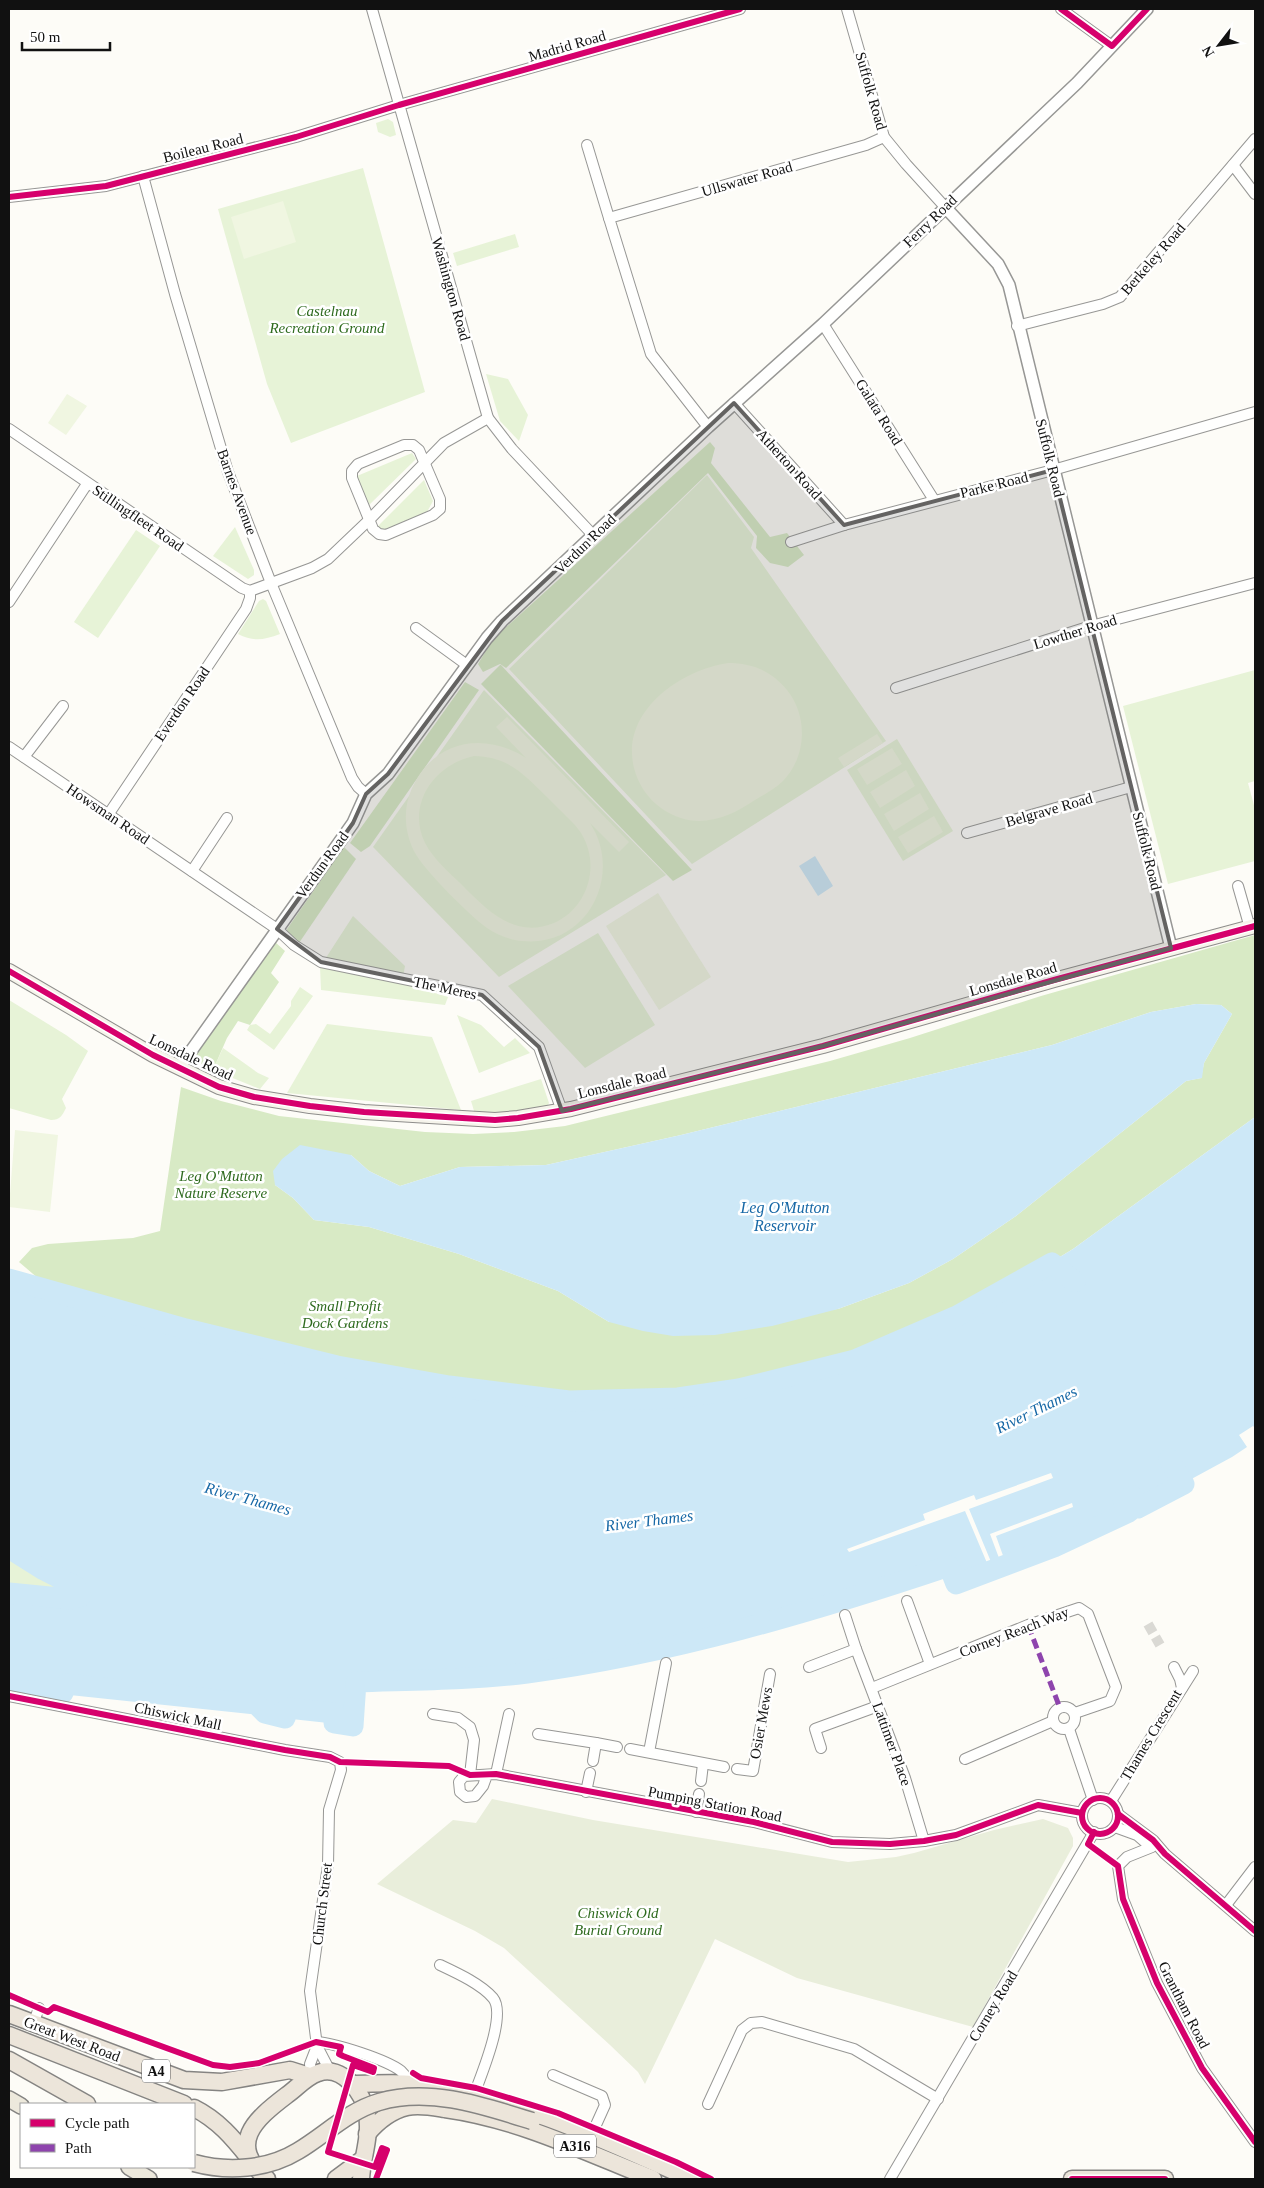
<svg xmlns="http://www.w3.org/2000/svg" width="1264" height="2188" viewBox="0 0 1264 2188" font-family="'Times New Roman',serif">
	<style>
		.green { fill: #e7f3d7 }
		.forest { fill: #d8eac5; fill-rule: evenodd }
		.cemetery { fill: #e9eedb }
		.pitch { fill: #f0f6e1; fill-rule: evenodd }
		.water { fill: #cde8f7 }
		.pier { fill: #fdfcf7 }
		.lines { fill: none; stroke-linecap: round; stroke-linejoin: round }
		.river { stroke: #cde8f7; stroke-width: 21 }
		.minor-tunnel { stroke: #dad9d4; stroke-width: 10; stroke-dasharray: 10 5; stroke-linecap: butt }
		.minor-casing { stroke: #979795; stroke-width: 12 }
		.tertiary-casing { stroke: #979795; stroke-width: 14 }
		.secondary-casing { stroke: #8e8d8b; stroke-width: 16 }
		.primary-casing { stroke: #858482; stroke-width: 18 }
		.trunk-casing { stroke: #858482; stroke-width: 19 }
		.minor { stroke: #fffffe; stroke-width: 10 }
		.tertiary { stroke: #fffffe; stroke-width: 11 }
		.secondary { stroke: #f6f4eb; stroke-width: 14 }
		.primary { stroke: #ede9dc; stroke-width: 15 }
		.trunk { stroke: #ece5da; stroke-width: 16 }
		.trunk-bridge-casing { stroke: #858482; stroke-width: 19; stroke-linecap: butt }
		.trunk-bridge { stroke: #ece5da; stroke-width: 16 }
		.quiet { stroke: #8e44ad; stroke-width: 5; stroke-dasharray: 10 5; stroke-linecap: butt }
		.cycleway-casing { stroke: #fff; stroke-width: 9 }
		.cycleway { stroke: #d6006c; stroke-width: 6 }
		.marked { fill: #646362; fill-opacity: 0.2; stroke: #646362; stroke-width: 4; stroke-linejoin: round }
		.labels { text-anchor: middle; stroke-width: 5; stroke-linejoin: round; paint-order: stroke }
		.shield { fill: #fff; stroke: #585858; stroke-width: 1 }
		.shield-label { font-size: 14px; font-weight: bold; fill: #111 }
		.street-label { font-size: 15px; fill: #111; stroke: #fff }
		.park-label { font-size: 15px; font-style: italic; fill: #2f6b1f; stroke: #fff }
		.water-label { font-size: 16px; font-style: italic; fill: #1768a6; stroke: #fff }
	</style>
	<rect width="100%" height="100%" fill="#fdfcf7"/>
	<g class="green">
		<path d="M388 119 393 122 396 135 390 137 378 132 376 123Z"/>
		<path d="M363 168 425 392 291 443 267 384 218 209Z"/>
		<path d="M515 234 519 247 457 266 453 253Z"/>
		<path d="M486 374 508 379 528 415 519 441 500 421Z"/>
		<path d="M412 453 416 459 367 507 356 481 357 476Z"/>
		<path d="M707 475 754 537 751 548 886 741 692 864 509 669Z"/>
		<path d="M424 480 433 501 427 512 385 530H381L378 526Z"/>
		<path d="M235 527 254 570V575L248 579 213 556Z"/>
		<path d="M136 530 160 546 98 638 74 622Z"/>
		<path d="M263 599 266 601 280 634C264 640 253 642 238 634L259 601Z"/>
		<path d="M1255 670V781L1248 783 1255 809V861L1168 884 1123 706Z"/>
		<path d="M484 690 666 875 499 977 373 847Z"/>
		<path d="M897 739 953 831 903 861 847 770Z"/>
		<path d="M353 916 405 966 402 983 448 997 445 1005 321 990 320 967Z"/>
		<path d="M598 933 655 1025 585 1068 508 986Z"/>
		<path d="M300 987 313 996 274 1050 247 1030 250 1025 256 1024 270 1034 291 1006V1001Z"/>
		<path d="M9 1000 66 1035 88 1051 62 1099 66 1108C62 1116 60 1120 51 1120L9 1108Z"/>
		<path d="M457 1015 481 1025 504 1047 515 1038 530 1053 479 1073Z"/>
		<path d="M327 1024 432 1037 461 1110 287 1093Z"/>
		<path d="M223 1048 258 1073 269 1078 260 1089 213 1070Z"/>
		<path d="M541 1079 549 1103 547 1107 502 1114H475L471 1101Z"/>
		<path d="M9 1548 44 1570 75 1586 81 1596 70 1599 9 1593Z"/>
	</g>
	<g class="forest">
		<path d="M710 442 715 448 711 463 770 537 787 533 804 555 788 567 770 563 756 548 757 536 708 473 506 668 500 664 483 672 478 664 493 639Z"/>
		<path d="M500 665H501L692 870 673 881 481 684Z"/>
		<path d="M465 682 479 690 370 846 361 852 350 843Z"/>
		<path d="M344 847 356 859 299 943 285 932Z"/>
		<path d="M1255 935V1117L1073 1249 1007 1289 957 1316 855 1360 739 1389 678 1398 569 1401 449 1386 337 1366 186 1329 89 1301 46 1285 19 1262 32 1248 48 1244 133 1238 160 1231 181 1087 221 1101 279 1116 425 1132 473 1134 514 1132 565 1126 830 1061 910 1038 1041 996ZM1196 1004 1221 1005 1232 1014 1204 1063 1201 1078 1186 1081 1016 1216 953 1259 909 1283 838 1309 609 1322 558 1291 459 1254 369 1227 314 1220 293 1198 275 1185 351 1155 369 1171 400 1186 460 1167 546 1165 681 1135 1052 1045 1151 1012Z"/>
		<path d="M275 942 285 951 271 973 279 982 250 1025 238 1021 227 1038 213 1070 195 1060 197 1051Z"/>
	</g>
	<path class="cemetery" d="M492 1799 593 1820 848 1862 896 1857 914 1853 994 1830 1043 1819 1068 1828 1073 1838V1846L973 2027 797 1978 715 1939 645 2084 638 2072 610 2045 504 1948 475 1931 377 1884 453 1820 476 1823Z"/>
	<g class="pitch">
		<path d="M283 201 296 242 244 259 231 217Z"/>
		<path d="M67 394 87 406 66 435 48 423Z"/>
		<path d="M728 663C752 663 772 671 787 690 808 716 807 756 783 781 775 789 765 794 755 800 726 820 693 831 661 808 648 799 638 784 634 768 620 712 680 670 728 663Z"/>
		<path d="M507 717 629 842 619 852 590 823C624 875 587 948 522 941 510 940 497 935 487 928 470 916 422 868 414 851 404 831 403 808 412 788 434 740 484 731 526 758L496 727ZM474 756C511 757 525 776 550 800 560 811 573 821 581 833 601 865 588 908 554 923 515 939 488 911 463 886 450 873 434 860 425 843 406 804 435 764 474 756Z"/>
		<path d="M877 734 883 743 844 767 838 758Z"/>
		<path d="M892 748 902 764 867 785 857 769Z"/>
		<path d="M906 770 915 786 880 808 870 792Z"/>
		<path d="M920 793 929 809 894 831 884 814Z"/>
		<path d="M934 816 943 832 908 853 898 837Z"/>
		<path d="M658 893 711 977 659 1010 606 926Z"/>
		<path d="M15 1130 58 1135 50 1212 9 1207Z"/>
	</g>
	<g class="water">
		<path d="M815 856 833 886 818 896 799 866Z"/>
		<path d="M1196 1004 1221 1005 1232 1014 1204 1063 1202 1078 1186 1081 1016 1216 953 1259 909 1283 838 1309 772 1326 715 1335 673 1336 643 1331 609 1322 558 1291 459 1254 369 1227 314 1220 293 1198 275 1185 273 1171 282 1159 300 1145 351 1155 369 1171 400 1186 460 1167 546 1165 681 1135 1052 1045 1151 1012Z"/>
		<path d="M1255 1117V1428L1253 1426 1239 1435 1247 1447 1232 1457 1138 1508 1133 1496 1124 1500 1129 1512 1054 1547 956 1584 948 1566C813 1613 669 1654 527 1673 471 1680 413 1680 357 1682L353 1726 334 1723 333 1713 288 1708 285 1718 265 1713 256 1704 67 1684 63 1693 9 1690V1593L69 1599 81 1596 75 1586 44 1570 9 1548V1279L186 1329 337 1366 449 1386 569 1401 678 1398 739 1389 855 1360 957 1316 1007 1289 1073 1249Z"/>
	</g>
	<g class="pier">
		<path d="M1051 1473 1053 1478 969 1509 994 1569 992 1570H990L965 1511 849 1552 847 1549 925 1520 923 1514 974 1495 976 1500Z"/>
		<path d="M1072 1503 1073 1507 996 1536 1006 1564 1002 1566 990 1534Z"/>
	</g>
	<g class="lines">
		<g class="river">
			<path d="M9 1279 186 1329 337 1366 449 1386 569 1401 678 1398 739 1389 855 1360 957 1316 1052 1263 1075 1282"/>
			<path d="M9 1548 44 1570 75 1586 81 1596 70 1599 9 1593"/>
			<path d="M9 1690 63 1693 66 1684 256 1704 265 1713 285 1718 288 1708 334 1713V1723L353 1726 356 1682C413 1680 471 1680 527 1673 670 1654 812 1612 949 1566L956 1584 1054 1547 1129 1512 1123 1500 1133 1496 1138 1508 1184 1484 1169 1459"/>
		</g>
		<path class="minor-tunnel" d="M1148 1624 1160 1645"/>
		<g class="minor-casing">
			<g id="minor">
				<path d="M372 9 488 418 512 449 593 535"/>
				<path d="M847 9 884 137 906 164 945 207"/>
				<path d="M1061 9 1112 46"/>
				<path d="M587 145 609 218"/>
				<path d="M1233 165 1255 194"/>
				<path d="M143 176 175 294 228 472 271 583 352 778 358 787 366 794"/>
				<path d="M9 197 106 186 296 137 399 105 740 9"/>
				<path d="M823 324 934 500"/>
				<path d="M1017 326 1103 304 1120 297 1255 139"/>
				<path d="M734 403 844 525"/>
				<path d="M708 427 651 354 609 218 866 145 884 137"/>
				<path d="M9 429 242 588 250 591 312 568 328 559 370 519 444 443 488 418"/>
				<path d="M404 445H413L419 450 440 499V509L433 515 386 535 379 534 373 529 352 478V471L358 464Z"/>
				<path d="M791 542 844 525 1053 470 1255 412"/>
				<path d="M9 602 87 484"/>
				<path d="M416 628 467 665"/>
				<path d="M896 688 1091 626 1255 583"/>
				<path d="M9 747 277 929 294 945 321 962 482 995 539 1047 562 1111"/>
				<path d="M24 757 63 706"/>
				<path d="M108 815 246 609 250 598V591"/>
				<path d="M967 833 1131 787"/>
				<path d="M192 871 227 818"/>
				<path d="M1238 886 1250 928"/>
				<path d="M907 1601 930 1664"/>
				<path d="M845 1615 856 1649 905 1778 924 1841"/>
				<path d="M809 1667 856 1649"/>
				<path d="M1174 1667 1180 1679 1182 1688"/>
				<path d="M872 1688 1028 1625 1079 1608 1088 1614 1116 1687 1110 1701 1075 1713"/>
				<path d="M9 1696 285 1750 330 1757 340 1762 341 1770 329 1810 328 1865 310 1991 317 2046 330 2071"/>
				<circle cx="1064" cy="1718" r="11"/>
				<path d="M433 1714 458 1718 470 1727 474 1740 470 1775"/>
				<path d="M1069 1729 1093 1800"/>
				<path d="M538 1734 596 1743 593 1761"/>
				<path d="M596 1743 617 1747"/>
				<path d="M821 1748 815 1729 878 1706"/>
				<path d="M630 1749 724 1767"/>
				<path d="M649 1752 666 1663"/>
				<path d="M965 1759 1053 1721"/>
				<path d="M737 1769 753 1771 770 1674"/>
				<path d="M496 1774 509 1714"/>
				<path d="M487 1775 483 1786 475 1796 466 1797 460 1792 459 1782 464 1776 496 1774 754 1822 832 1842 890 1844 924 1841 956 1835 1038 1805 1082 1813"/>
				<path d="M701 1781 703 1764"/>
				<path d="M586 1792 590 1773"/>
				<circle cx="1100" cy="1816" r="18"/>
				<path d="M1111 1801 1193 1671"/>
				<path d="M696 1812 699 1794"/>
				<path d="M1118 1814 1153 1840 1165 1854 1255 1931"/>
				<path d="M1115 1827 1137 1835 1145 1842"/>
				<path d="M1152 1847 1127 1857 1118 1866 1123 1899 1157 1983 1202 2068 1255 2142"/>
				<path d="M1226 1905 1255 1867"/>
				<path d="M440 1965C457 1973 481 1984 493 1998 507 2015 481 2075 474 2095"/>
				<path d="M33 2024 39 2008"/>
				<path d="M316 2042C335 2043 387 2060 401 2071 405 2075 408 2079 410 2084"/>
				<path d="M553 2075 602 2096 605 2105 591 2136"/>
				<path d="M311 2076 310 2064 317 2046"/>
				<path d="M708 2104 742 2030 751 2023 762 2022 854 2049 938 2099"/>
				<path d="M890 2179 1094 1832"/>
			</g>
		</g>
		<g class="tertiary-casing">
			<g id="tertiary">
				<path d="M945 207 998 264 1009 285 1171 948"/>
				<path d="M179 1068 353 823 366 794 388 774 487 638 502 621 708 427 823 324 1077 83 1147 9"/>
			</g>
		</g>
		<g class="secondary-casing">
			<path id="secondary" d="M9 971 153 1055 219 1087 254 1097 310 1106 364 1112 495 1120 518 1118 571 1109 823 1046 1054 980 1255 926"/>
		</g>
		<g class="primary-casing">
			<g id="primary">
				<path d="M9 2099 21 2106"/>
				<path d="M129 2167 149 2179"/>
			</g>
		</g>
		<g class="trunk-casing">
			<g id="trunk">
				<path d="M9 2014 184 2080 222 2082 290 2070 309 2076"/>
				<path d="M9 2035 184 2104"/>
				<path d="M9 2060 87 2104"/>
				<path d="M352 2084C372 2084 393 2082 413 2084 511 2096 602 2139 691 2179"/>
				<path d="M194 2108C218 2120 233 2138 249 2158"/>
				<path d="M367 2134C378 2121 390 2111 407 2107 419 2104 433 2107 445 2109 518 2119 585 2152 653 2179"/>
				<path d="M267 2179C227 2144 254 2120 287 2095 297 2088 306 2077 318 2073 342 2064 364 2093 367 2115 371 2136 362 2158 361 2179"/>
				<path d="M336 2179 363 2159"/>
				<path d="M1072 2179H1165"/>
			</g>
		</g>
		<use href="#minor" class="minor"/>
		<use href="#tertiary" class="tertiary"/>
		<use href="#secondary" class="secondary"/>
		<use href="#primary" class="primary"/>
		<use href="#trunk" class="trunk"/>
		<g class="trunk-bridge-casing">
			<path id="trunk-bridge" d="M194 2163C227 2172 267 2170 298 2151 325 2135 348 2111 379 2102 430 2087 484 2106 532 2121"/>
		</g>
		<use href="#trunk-bridge" class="trunk-bridge"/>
		<path class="quiet" d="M1028 1625 1060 1708"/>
		<g class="cycleway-casing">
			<g id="cycleway">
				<path d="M1061 9 1112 46 1147 9"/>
				<path d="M9 197 106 186 296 137 399 105 740 9"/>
				<path d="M9 971 153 1055 219 1087 254 1097 310 1106 364 1112 495 1120 518 1118 571 1109 823 1046 1054 980 1255 926"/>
				<path d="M9 1696 285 1750 330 1757 340 1762 449 1766 470 1775 496 1774 754 1822 832 1842 890 1844 924 1841 956 1835 1038 1805 1082 1813"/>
				<circle cx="1100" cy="1816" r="18"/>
				<path d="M1118 1814 1153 1840 1165 1854 1255 1931"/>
				<path d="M1094 1832 1088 1844 1118 1866 1123 1899 1157 1983 1202 2068 1255 2142"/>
				<path d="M9 1995 48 2012 54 2007 213 2065 230 2067 259 2063 316 2042 341 2047 339 2054 343 2056 374 2068 373 2072 353 2065 328 2152 375 2167 382 2148 387 2150 376 2179"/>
				<path d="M413 2073 421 2078 476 2088 558 2113 676 2162 711 2179"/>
				<path d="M1072 2179H1165"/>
			</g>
		</g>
		<use href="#cycleway" class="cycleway"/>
	</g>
	<path class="marked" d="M734 403 844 525 1053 470 1171 948 823 1046 562 1111 539 1047 482 995 321 962 277 929 353 823 366 794 388 774 502 621Z"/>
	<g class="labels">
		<g class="shield">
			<rect x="142" y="2059.5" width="28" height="23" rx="4"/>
			<rect x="554" y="2134.5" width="42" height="23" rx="4"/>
		</g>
		<g class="shield-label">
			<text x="156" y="2076">A4</text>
			<text x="575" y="2151">A316</text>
		</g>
		<g class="street-label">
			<text transform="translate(567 46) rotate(-16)" y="5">Madrid Road</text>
			<text transform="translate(871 91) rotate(74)" y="5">Suffolk Road</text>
			<text transform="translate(203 148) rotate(-14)" y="5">Boileau Road</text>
			<text transform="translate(747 179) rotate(-16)" y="5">Ullswater Road</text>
			<text transform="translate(930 221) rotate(-44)" y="5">Ferry Road</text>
			<text transform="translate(1153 259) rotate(-49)" y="5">Berkeley Road</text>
			<text transform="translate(451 289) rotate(74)" y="5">Washington Road</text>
			<text transform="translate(879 412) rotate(58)" y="5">Galata Road</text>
			<text transform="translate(1050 458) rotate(76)" y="5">Suffolk Road</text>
			<text transform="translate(789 464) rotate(48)" y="5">Atherton Road</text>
			<text transform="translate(994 485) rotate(-14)" y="5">Parke Road</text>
			<text transform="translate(237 492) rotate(70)" y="5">Barnes Avenue</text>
			<text transform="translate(138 518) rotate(34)" y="5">Stillingfleet Road</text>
			<text transform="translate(585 544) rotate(-44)" y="5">Verdun Road</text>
			<text transform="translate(1075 632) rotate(-17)" y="5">Lowther Road</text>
			<text transform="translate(182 704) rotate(-56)" y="5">Everdon Road</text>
			<text transform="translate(1049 810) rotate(-16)" y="5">Belgrave Road</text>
			<text transform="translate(108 814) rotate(34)" y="5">Howsman Road</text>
			<text transform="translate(1147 851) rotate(76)" y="5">Suffolk Road</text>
			<text transform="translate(322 865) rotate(-54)" y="5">Verdun Road</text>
			<text transform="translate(1013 979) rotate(-16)" y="5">Lonsdale Road</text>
			<text transform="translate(445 988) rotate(12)" y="5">The Meres</text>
			<text transform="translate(191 1057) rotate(25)" y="5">Lonsdale Road</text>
			<text transform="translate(622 1083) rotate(-14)" y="5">Lonsdale Road</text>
			<text transform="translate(1014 1632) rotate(-21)" y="5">Corney Reach Way</text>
			<text transform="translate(178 1716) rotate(12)" y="5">Chiswick Mall</text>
			<text transform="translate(761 1723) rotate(-80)" y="5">Osier Mews</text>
			<text transform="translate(1151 1735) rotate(-59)" y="5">Thames Crescent</text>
			<text transform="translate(892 1744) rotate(70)" y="5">Lattimer Place</text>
			<text transform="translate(715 1804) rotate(11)" y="5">Pumping Station Road</text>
			<text transform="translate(322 1904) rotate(-83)" y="5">Church Street</text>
			<text transform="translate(1184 2005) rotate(63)" y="5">Grantham Road</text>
			<text transform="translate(993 2006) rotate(-59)" y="5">Corney Road</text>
			<text transform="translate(72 2039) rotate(21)" y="5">Great West Road</text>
		</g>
		<g class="park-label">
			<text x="327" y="316">Castelnau<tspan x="327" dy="17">Recreation Ground</tspan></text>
			<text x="221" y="1181">Leg O'Mutton<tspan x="221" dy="17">Nature Reserve</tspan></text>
			<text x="345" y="1311">Small Profit<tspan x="345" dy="17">Dock Gardens</tspan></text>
			<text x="618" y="1918">Chiswick Old<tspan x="618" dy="17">Burial Ground</tspan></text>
		</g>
		<g class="water-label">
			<text x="785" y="1213">Leg O'Mutton<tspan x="785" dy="18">Reservoir</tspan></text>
			<text transform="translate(1036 1409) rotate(-26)" y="6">River Thames</text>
			<text transform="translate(248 1498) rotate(15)" y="6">River Thames</text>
			<text transform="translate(649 1520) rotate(-7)" y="6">River Thames</text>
		</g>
	</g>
	<rect width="1264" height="2188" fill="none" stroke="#111111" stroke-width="20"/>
	<rect x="20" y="2103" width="175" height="65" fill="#ffffff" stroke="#a0a0a0"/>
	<rect x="30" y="2119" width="25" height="8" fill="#d6006c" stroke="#a0a0a0"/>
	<text x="65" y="2128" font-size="15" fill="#111111">Cycle path</text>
	<rect x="30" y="2144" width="25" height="8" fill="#8e44ad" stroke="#a0a0a0"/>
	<text x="65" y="2153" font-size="15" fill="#111111">Path</text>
	<g transform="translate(1219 45) rotate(239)" stroke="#ffffff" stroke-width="4" paint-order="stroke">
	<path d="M0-4L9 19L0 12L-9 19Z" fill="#111111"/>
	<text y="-8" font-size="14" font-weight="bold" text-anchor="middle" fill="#111111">N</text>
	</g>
	<path d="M22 42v8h88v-8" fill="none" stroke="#111111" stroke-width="2.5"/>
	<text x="30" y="42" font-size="15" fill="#111111" stroke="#ffffff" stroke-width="4" paint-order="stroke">50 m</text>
</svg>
